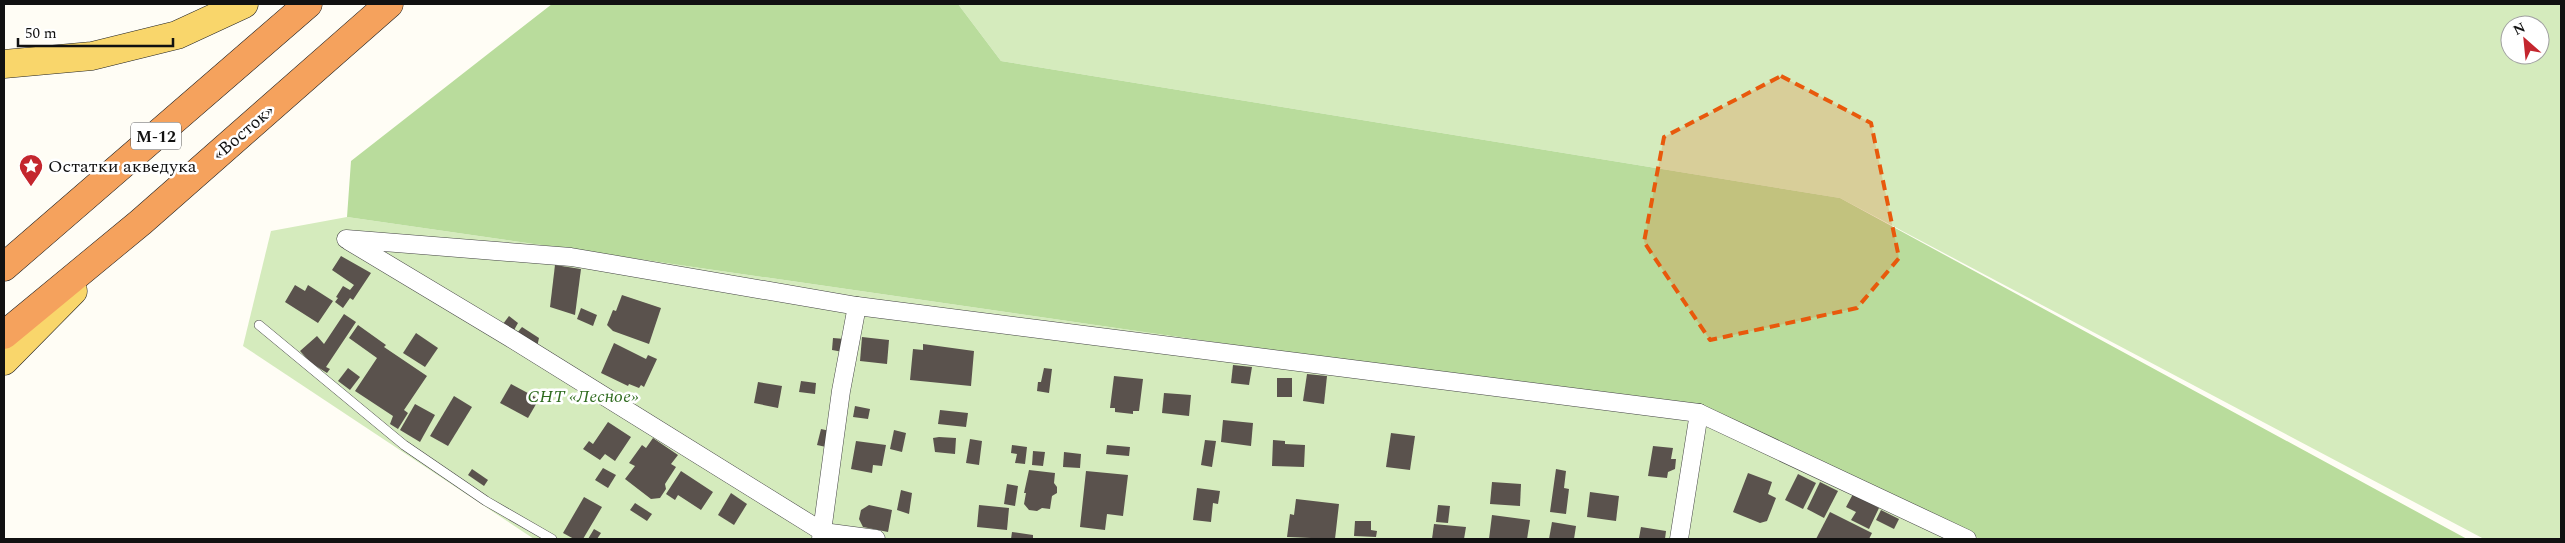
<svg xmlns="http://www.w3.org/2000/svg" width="2565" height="543" viewBox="0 0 2565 543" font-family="Spectral,serif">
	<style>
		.green { fill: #d5ebbd; fill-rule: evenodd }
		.forest { fill: #b9dc9c }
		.building { fill: #5a524d }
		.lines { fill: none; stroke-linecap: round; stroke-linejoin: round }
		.lane-casing { stroke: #444; stroke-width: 10 }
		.street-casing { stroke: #444; stroke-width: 19 }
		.primary-casing { stroke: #222; stroke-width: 29 }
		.highway-casing { stroke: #222; stroke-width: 29 }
		.lane { stroke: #fff; stroke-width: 9 }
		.street { stroke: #fff; stroke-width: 18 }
		.primary { stroke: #f9d66b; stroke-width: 28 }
		.highway { stroke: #f5a25d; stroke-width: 28 }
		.marked { fill: #e8590c; fill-opacity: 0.2; stroke: #e8590c; stroke-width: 4; stroke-dasharray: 10 6; stroke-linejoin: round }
		.labels { text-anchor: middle; stroke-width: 5; stroke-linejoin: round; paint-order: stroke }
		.shield { fill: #fff; stroke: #585858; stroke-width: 1 }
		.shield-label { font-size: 16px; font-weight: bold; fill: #111 }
		.street-label { font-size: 18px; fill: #111; stroke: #fff }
		.poi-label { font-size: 18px; fill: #111; stroke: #fff; text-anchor: start }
		.park-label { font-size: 18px; font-style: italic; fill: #2f6b1f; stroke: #fff }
	</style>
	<rect width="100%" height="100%" fill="#fffdf5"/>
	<g class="green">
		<path d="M958 4H2561V539H2484L1840 198 1001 61ZM2510 25H2540V55H2510Z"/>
		<path d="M347 217 1720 415 1980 539H534L243 346 271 231Z"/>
	</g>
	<path class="forest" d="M552 4H958L1001 61 1840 198 2467 539H1980L1720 415 347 217 351 161Z"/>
	<g class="building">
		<path d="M341 256 371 273 353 300 350 298 343 308 335 302 338 298 336 297 343 286 350 290 354 285 332 270Z"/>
		<path d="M555 265 581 269 575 315 550 307Z"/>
		<path d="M295 285 305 291 308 285 333 301 318 323 285 302Z"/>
		<path d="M622 295 661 308 649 344 613 331 607 325 613 310 616 311Z"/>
		<path d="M581 308 597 315 593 326 577 319Z"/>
		<path d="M344 314 356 322 326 367 330 369 327 373 311 363 300 351 317 336 324 344Z"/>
		<path d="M509 316 518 323 513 332 503 324Z"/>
		<path d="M358 325 386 345 384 347 427 376 404 410 408 413 398 429 390 424 393 416 355 391 377 358 349 338Z"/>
		<path d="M522 327 539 338 537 347 517 333Z"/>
		<path d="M416 333 438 348 425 367 403 353Z"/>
		<path d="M862 337 889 340 887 364 860 361Z"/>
		<path d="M833 338 845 339 843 352 832 350Z"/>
		<path d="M614 343 646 359 648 355 657 359 644 387 641 385 639 388 629 384 628 386 601 373Z"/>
		<path d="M923 344 974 351 971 386 910 380 913 349 923 350Z"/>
		<path d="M1233 365 1252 367 1249 385 1231 383Z"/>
		<path d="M348 368 360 377 350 390 338 381Z"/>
		<path d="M1044 368 1052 369 1049 393 1037 391 1038 382H1041Z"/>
		<path d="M1307 374 1327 376 1324 404 1303 401Z"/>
		<path d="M1114 376 1143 379 1139 411H1133V414L1115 412V408H1110Z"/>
		<rect x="1277" y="378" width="15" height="19"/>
		<path d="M801 381 816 383 815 394 799 392Z"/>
		<path d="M758 382 782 386 778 408 754 403Z"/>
		<path d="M511 384 539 399 528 418 500 403Z"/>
		<path d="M1164 393 1191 395 1189 416 1162 413Z"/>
		<path d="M454 396 472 407 448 446 430 436Z"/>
		<path d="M415 404 435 415 420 442 400 430Z"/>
		<path d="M855 406 870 409 868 419 853 417Z"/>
		<path d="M940 410 968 413 966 427 938 424Z"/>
		<path d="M1223 420 1253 423 1251 446 1221 442Z"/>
		<path d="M608 422 631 437 615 461 605 454 600 460 583 449 589 441 593 444Z"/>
		<path d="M821 429 830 431 826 447 817 445Z"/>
		<path d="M894 430 906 433 902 452 890 449Z"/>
		<path d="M1391 433 1415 436 1410 470 1386 467Z"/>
		<path d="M939 437 956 438 955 454 935 452 933 438Z"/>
		<path d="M653 438 678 455 671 464 676 467 665 484 666 489 660 498 651 499 625 479 635 466 629 463 642 445 646 448Z"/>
		<path d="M970 439 982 441 979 465 966 463Z"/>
		<path d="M1205 440 1216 441 1212 467 1201 465Z"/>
		<path d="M1273 440 1285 441V444L1305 445 1304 467 1272 466Z"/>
		<path d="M856 441 886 445 882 466 873 465 872 473 851 469Z"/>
		<path d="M1012 445 1027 447 1025 464 1015 463 1017 454 1011 453Z"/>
		<path d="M1107 445 1130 447 1129 456 1106 454Z"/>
		<path d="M1653 446 1673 448 1671 459H1676L1675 469 1668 472 1667 478 1648 476Z"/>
		<path d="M1033 451 1045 452 1043 466 1032 465Z"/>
		<path d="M1064 452 1081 454 1080 468 1063 467Z"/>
		<path d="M603 468 616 475 608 488 595 480Z"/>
		<path d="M472 469 488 480 484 486 468 475Z"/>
		<path d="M1556 469 1566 471 1564 488 1569 489 1566 514 1550 512Z"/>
		<path d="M1029 470 1055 473 1054 483 1057 487V493L1052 496 1050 509 1042 508 1037 511 1029 510 1024 504 1026 493H1024Z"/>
		<path d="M681 471 713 492 701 510 678 495 675 500 666 494Z"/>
		<path d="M1086 471 1128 475 1123 516 1107 514 1105 530 1080 527Z"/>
		<path d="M1748 473 1772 482 1768 494 1776 498 1767 521 1760 523 1733 512Z"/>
		<path d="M1798 474 1816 483 1803 509 1785 500Z"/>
		<path d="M1492 482 1521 484 1520 506 1490 504Z"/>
		<path d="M1820 482 1838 491 1824 518 1807 509Z"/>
		<path d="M1007 484 1018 486 1015 506 1004 504Z"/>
		<path d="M1197 488 1220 491 1218 504 1213 503 1211 522 1193 520Z"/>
		<path d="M901 490 912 493 909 514 897 510Z"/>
		<path d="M1590 492 1619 496 1616 521 1587 517Z"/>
		<path d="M731 493 747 504 734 525 718 515Z"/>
		<path d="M1853 494 1879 508 1869 529 1851 520 1856 512 1846 507Z"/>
		<path d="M584 497 602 507 583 539H574L563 533Z"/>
		<path d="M1296 499 1339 504 1335 539 1287 537 1290 514 1294 515Z"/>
		<path d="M635 503 652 514 647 521 630 510Z"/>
		<path d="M869 505 892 510 888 532 863 527 859 519 861 510Z"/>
		<path d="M979 505 1009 508 1007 530 977 527Z"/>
		<path d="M1438 505 1450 506 1448 523 1436 522Z"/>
		<path d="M1881 510 1899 519 1894 529 1876 520Z"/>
		<path d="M1830 512 1872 533 1869 539H1816Z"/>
		<path d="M1492 515 1530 520 1527 539H1489Z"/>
		<path d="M1355 521H1371V530L1377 531 1376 537 1354 536Z"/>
		<path d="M1552 522 1576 526 1574 539H1549Z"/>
		<path d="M1434 524 1466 527 1464 539H1432Z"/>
		<path d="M1641 527 1666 531 1665 539 1639 538Z"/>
		<path d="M594 529 601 533 597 539H588Z"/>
		<path d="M1012 532 1033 535V539H1011Z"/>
	</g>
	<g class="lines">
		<g class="lane-casing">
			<path id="lane" d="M259 325 404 445 486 501 552 539"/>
		</g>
		<g class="street-casing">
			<g id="street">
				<path d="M346 239 571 257 857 306 1699 413 1967 539"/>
				<path d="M349 241 509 337 823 532 876 539"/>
				<path d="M821 539 841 391 857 306"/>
				<path d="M1679 539 1699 413"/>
			</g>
		</g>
		<g class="primary-casing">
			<g id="primary">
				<path d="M4 64 92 56 177 35 244 4"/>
				<path d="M4 361 73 291"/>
			</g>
		</g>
		<g class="highway-casing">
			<g id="highway">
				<path d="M4 267 308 4"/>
				<path d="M4 335 141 222 389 4"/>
			</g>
		</g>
		<use href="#lane" class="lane"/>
		<use href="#street" class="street"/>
		<use href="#primary" class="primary"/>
		<use href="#highway" class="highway"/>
	</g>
	<path class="marked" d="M1781 76 1871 123 1899 258 1857 308 1710 340 1644 242 1664 137Z"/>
	<defs>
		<g id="sight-pin" transform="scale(1.25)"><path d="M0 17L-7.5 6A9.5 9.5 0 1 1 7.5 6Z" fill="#c4262e" stroke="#fff"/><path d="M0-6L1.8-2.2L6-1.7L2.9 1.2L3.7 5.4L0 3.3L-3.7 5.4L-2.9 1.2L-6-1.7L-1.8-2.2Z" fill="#fff"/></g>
	</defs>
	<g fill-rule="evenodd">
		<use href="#sight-pin" x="31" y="166"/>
	</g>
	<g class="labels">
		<rect class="shield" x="131" y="122.5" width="50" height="27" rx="4"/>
		<g class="shield-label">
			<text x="156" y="142">М-12</text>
		</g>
		<g class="street-label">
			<text transform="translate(243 132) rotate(-41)" y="6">«Восток»</text>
		</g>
		<g class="poi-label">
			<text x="48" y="172">Остатки акведука</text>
		</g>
		<g class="park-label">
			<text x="583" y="402">СНТ «Лесное»</text>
		</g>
	</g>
	<rect width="2565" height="543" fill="none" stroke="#111111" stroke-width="10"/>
	<g transform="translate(2525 40) rotate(333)"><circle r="24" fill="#ffffff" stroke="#a0a0a0"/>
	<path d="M0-4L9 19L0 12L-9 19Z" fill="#c4262e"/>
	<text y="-8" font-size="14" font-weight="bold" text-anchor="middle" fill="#111111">N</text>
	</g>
	<path d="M18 38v8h155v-8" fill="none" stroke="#111111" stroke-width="2.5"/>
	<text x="25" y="38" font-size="15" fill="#111111" stroke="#ffffff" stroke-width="4" paint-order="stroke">50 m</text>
</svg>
